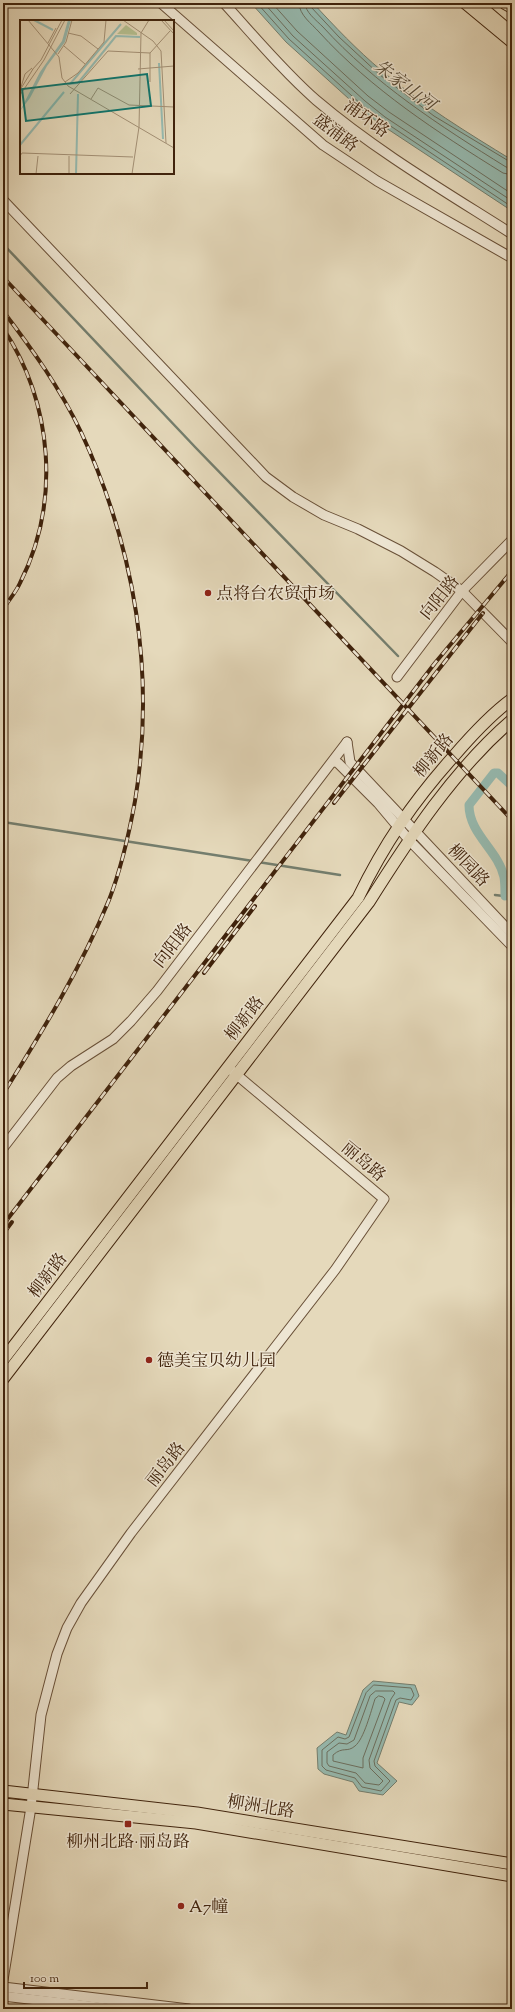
<svg xmlns="http://www.w3.org/2000/svg" width="515" height="2012" viewBox="0 0 515 2012" font-family="'Sorts Mill Goudy','Noto Serif SC',serif">
	<style>
		.water { fill: #96bab0; stroke: #747e6e }
		.lines { fill: none; stroke-linecap: round; stroke-linejoin: round }
		.shore { stroke: #6b6e5e; stroke-width: 1 }
		.stream { stroke: #747e6e; stroke-width: 2.5 }
		.canal { stroke: #96bab0; stroke-width: 9 }
		.minor-casing { stroke: #695038; stroke-width: 11 }
		.major-casing { stroke: #40230c; stroke-width: 13 }
		.highway-casing { stroke: #40230c; stroke-width: 14 }
		.minor { stroke: #eee6d3; stroke-width: 9 }
		.major { stroke: #e5d9bb; stroke-width: 11 }
		.highway { stroke: #e5d9bb; stroke-width: 12 }
		.rail-casing { stroke: #40230c; stroke-width: 4 }
		.rail { stroke: #eee6d3; stroke-width: 2.5; stroke-dasharray: 8; stroke-linecap: butt }
		.poi-dot { fill: #8f2418; stroke: #eee6d3; stroke-width: 1.5 }
		.labels { text-anchor: middle; stroke-width: 3; stroke-linejoin: round; paint-order: stroke }
		.street-label { font-size: 17px; fill: #40230c; stroke: #eee6d3 }
		.poi-label { font-size: 17px; fill: #40230c; stroke: #eee6d3; text-anchor: start }
		.water-label { font-size: 18px; font-style: italic; fill: #564935; stroke: #eee6d3 }
		.inset-river { fill: none; stroke: #96bab0; stroke-width: 2 }
		.inset-road { fill: none; stroke: #a39075; stroke-width: 1 }
		.view { fill: #0f766e; fill-opacity: 0.15; stroke: #0f766e; stroke-width: 2 }
		.inset-edge { fill: none; stroke: #40230c; stroke-width: 2 }
	</style>
	<rect width="100%" height="100%" fill="#e5d9bb"/>
	<filter id="stains"><feTurbulence type="fractalNoise" baseFrequency=".005" numOctaves="4"/><feColorMatrix values="0 0 0 0 .2 0 0 0 0 .09 0 0 0 0 .02 0 0 0 .5 -.17"/></filter>
	<radialGradient id="worn" r=".72"><stop offset=".6" stop-color="#630" stop-opacity="0"/><stop offset="1" stop-color="#630" stop-opacity=".3"/></radialGradient>
	<g class="water">
		<path d="M251 3H313C335 27 357 50 382 71 422 105 468 133 512 160V211L380 124 359 108 286 42Z"/>
		<path d="M373 1681 415 1685 419 1696 412 1705 399 1702 377 1763 397 1781 383 1795 359 1791 353 1782 324 1774 318 1769 317 1748 337 1732 346 1735 363 1690Z"/>
	</g>
	<g class="lines">
		<g class="shore">
			<path d="M257 3 289 39 362 105 383 121 512 207"/>
			<path d="M264 3 293 36 365 101 385 117 512 201"/>
			<path d="M272 3 297 31 368 96 389 112 512 194"/>
			<path d="M299 3C299 15 312 24 319 32 372 90 437 132 503 173L512 175"/>
			<path d="M305 3C305 12 316 20 323 27 375 84 440 126 506 167L512 169"/>
			<path d="M310 3 311 7 339 37 380 75 434 116 512 163"/>
			<path d="M374 1685 411 1688 414 1695 411 1700 400 1698 396 1700 374 1761 375 1766 390 1781 381 1791 362 1787 355 1778 326 1770 322 1766V1750L338 1737 345 1739 349 1737 366 1693Z"/>
			<path d="M376 1691H393L395 1693 391 1699 369 1760 370 1768 383 1781 379 1785 365 1783 356 1773 329 1766 327 1763V1752L339 1743 347 1744 354 1740 370 1696Z"/>
			<path d="M379 1696 383 1697 385 1699 363 1758V1768L333 1761V1755C343 1746 347 1753 355 1746 364 1739 371 1711 375 1699Z"/>
		</g>
		<g class="stream">
			<path d="M3 244 196 448 398 656"/>
			<path d="M3 822 253 861"/>
			<path d="M258 862 340 875"/>
			<path d="M495 895 512 897"/>
		</g>
		<path class="canal" d="M505 896C505 890 505 883 504 877 498 850 469 834 469 805L494 773H498L512 786"/>
		<g class="minor-casing">
			<g id="minor">
				<path d="M161 3 323 145 377 181 512 258"/>
				<path d="M224 3C254 36 283 71 316 100 376 151 446 192 512 234"/>
				<path d="M3 200 266 477 293 497 324 515 358 529 401 551 435 572 462 591 512 642"/>
				<path d="M397 677 462 591 512 540"/>
				<path d="M347 742 350 762 512 934"/>
				<path d="M334 762 338 763 378 803 409 840 512 946"/>
				<path d="M3 1148 57 1078 71 1066 113 1039 131 1021 157 991 347 742"/>
				<path d="M3 1980 31 1807 41 1715 57 1654 67 1628 81 1603 131 1533 335 1270 384 1199 231 1070"/>
				<path d="M3 1987 189 2009"/>
				<path d="M3 1996 115 2009"/>
			</g>
		</g>
		<g class="major-casing">
			<g id="major">
				<path d="M465 3 512 42"/>
				<path d="M3 1360 358 898C384 844 413 802 453 757 471 736 490 715 512 699"/>
				<path d="M3 1379 369 902C410 837 454 770 512 720"/>
				<path d="M3 1791 197 1813 512 1864"/>
				<path d="M3 1804 196 1823 512 1876"/>
			</g>
		</g>
		<g class="highway-casing">
			<g id="highway">
				<path d="M476 3 512 34"/>
				<path d="M505 3 512 7"/>
			</g>
		</g>
		<use href="#minor" class="minor"/>
		<use href="#major" class="major"/>
		<use href="#highway" class="highway"/>
		<g class="rail-casing">
			<g id="rail">
				<path d="M3 277 512 820"/>
				<path d="M3 311C32 349 60 388 81 432 135 548 156 675 135 801 129 834 121 869 109 900 81 968 42 1032 3 1094"/>
				<path d="M3 328C53 404 61 502 20 583 16 592 9 600 3 609"/>
				<path d="M334 803 483 613"/>
				<path d="M204 973 255 906"/>
				<path d="M3 1225 435 663 512 571"/>
				<path d="M3 1234 12 1222"/>
			</g>
		</g>
		<use href="#rail" class="rail"/>
	</g>
	<g class="poi-dot">
		<circle cx="208" cy="593" r="4"/>
		<circle cx="149" cy="1360" r="4"/>
		<rect x="124" y="1820" width="8" height="8" rx="2"/>
		<circle cx="181" cy="1906" r="4"/>
	</g>
	<g class="labels">
		<g class="street-label">
			<text transform="translate(367 118) rotate(36)" y="6">浦环路</text>
			<text transform="translate(336 132) rotate(37)" y="6">盛浦路</text>
			<text transform="translate(439 597) rotate(-51)" y="6">向阳路</text>
			<text transform="translate(433 755) rotate(-50)" y="6">柳新路</text>
			<text transform="translate(469 865) rotate(46)" y="6">柳园路</text>
			<text transform="translate(172 945) rotate(-52)" y="6">向阳路</text>
			<text transform="translate(244 1018) rotate(-52)" y="6">柳新路</text>
			<text transform="translate(364 1161) rotate(40)" y="6">丽岛路</text>
			<text transform="translate(47 1275) rotate(-53)" y="6">柳新路</text>
			<text transform="translate(165 1464) rotate(-52)" y="6">丽岛路</text>
			<text transform="translate(261 1806) rotate(9)" y="6">柳洲北路</text>
		</g>
		<g class="poi-label">
			<text x="216" y="599">点将台农贸市场</text>
			<text x="157" y="1366">德美宝贝幼儿园</text>
			<text x="128" y="1847" text-anchor="middle">柳州北路·丽岛路</text>
			<text x="189" y="1912">A7幢</text>
		</g>
		<g class="water-label">
			<text transform="translate(405 85) rotate(37)" y="6">朱家山河</text>
		</g>
	</g>
	<g transform="translate(20 20)">
		<rect width="154" height="154" fill="#e5d9bb"/>
		<path d="M106 5 117 13V15L97 14Z" fill="#b5bf90"/>
		<path d="M48 0H51L45 22 27 46 10 78 0 91 20 52 42 21Z" fill="#96bab0"/>
		<path class="inset-river" d="M14 0 33 10M139 43 143 119M58 63 96 16 120 17M58 63 50 64 101 4M0 125 44 72M56 154 58 74"/>
		<path class="inset-road" d="M8 0 39 37 42 58 48 66 154 128M103 0 133 21 141 31 146 123M141 0 154 14M144 0 154 11M48 13 61 16 78 29M28 23 36 8M44 26 65 44M38 34 46 22 52 0M118 49 154 46M12 50 21 40 42 0M45 62 58 53 84 22 86 0M130 62V33L150 11M1 67 5 54 12 48M0 70 13 49M50 74 88 31 130 33M0 75 24 40 45 0M71 79 78 68 109 85 154 87M0 136 2 133 113 137M16 154 18 136M49 154V136M112 154 119 107 121 13 129 0"/>
		<path class="view" d="M127 54 131 86 6 101 2 69Z"/>
		<rect width="154" height="154" class="inset-edge"/>
	</g>
	<rect width="515" height="2012" fill="none" stroke="#e5d9bb" stroke-width="16"/>
	<rect x="4" y="4" width="507" height="2004" fill="none" stroke="#40230c" stroke-width="2"/>
	<rect x="8" y="8" width="499" height="1996" fill="none" stroke="#40230c"/>
	<path d="M24 1982v6h123v-6" fill="none" stroke="#40230c" stroke-width="2"/>
	<text x="30" y="1982" font-size="12" fill="#40230c" stroke="#eee6d3" stroke-width="3" paint-order="stroke">100 m</text>
	<rect width="100%" height="100%" filter="url(#stains)"/>
	<rect width="100%" height="100%" fill="url(#worn)"/>
</svg>
